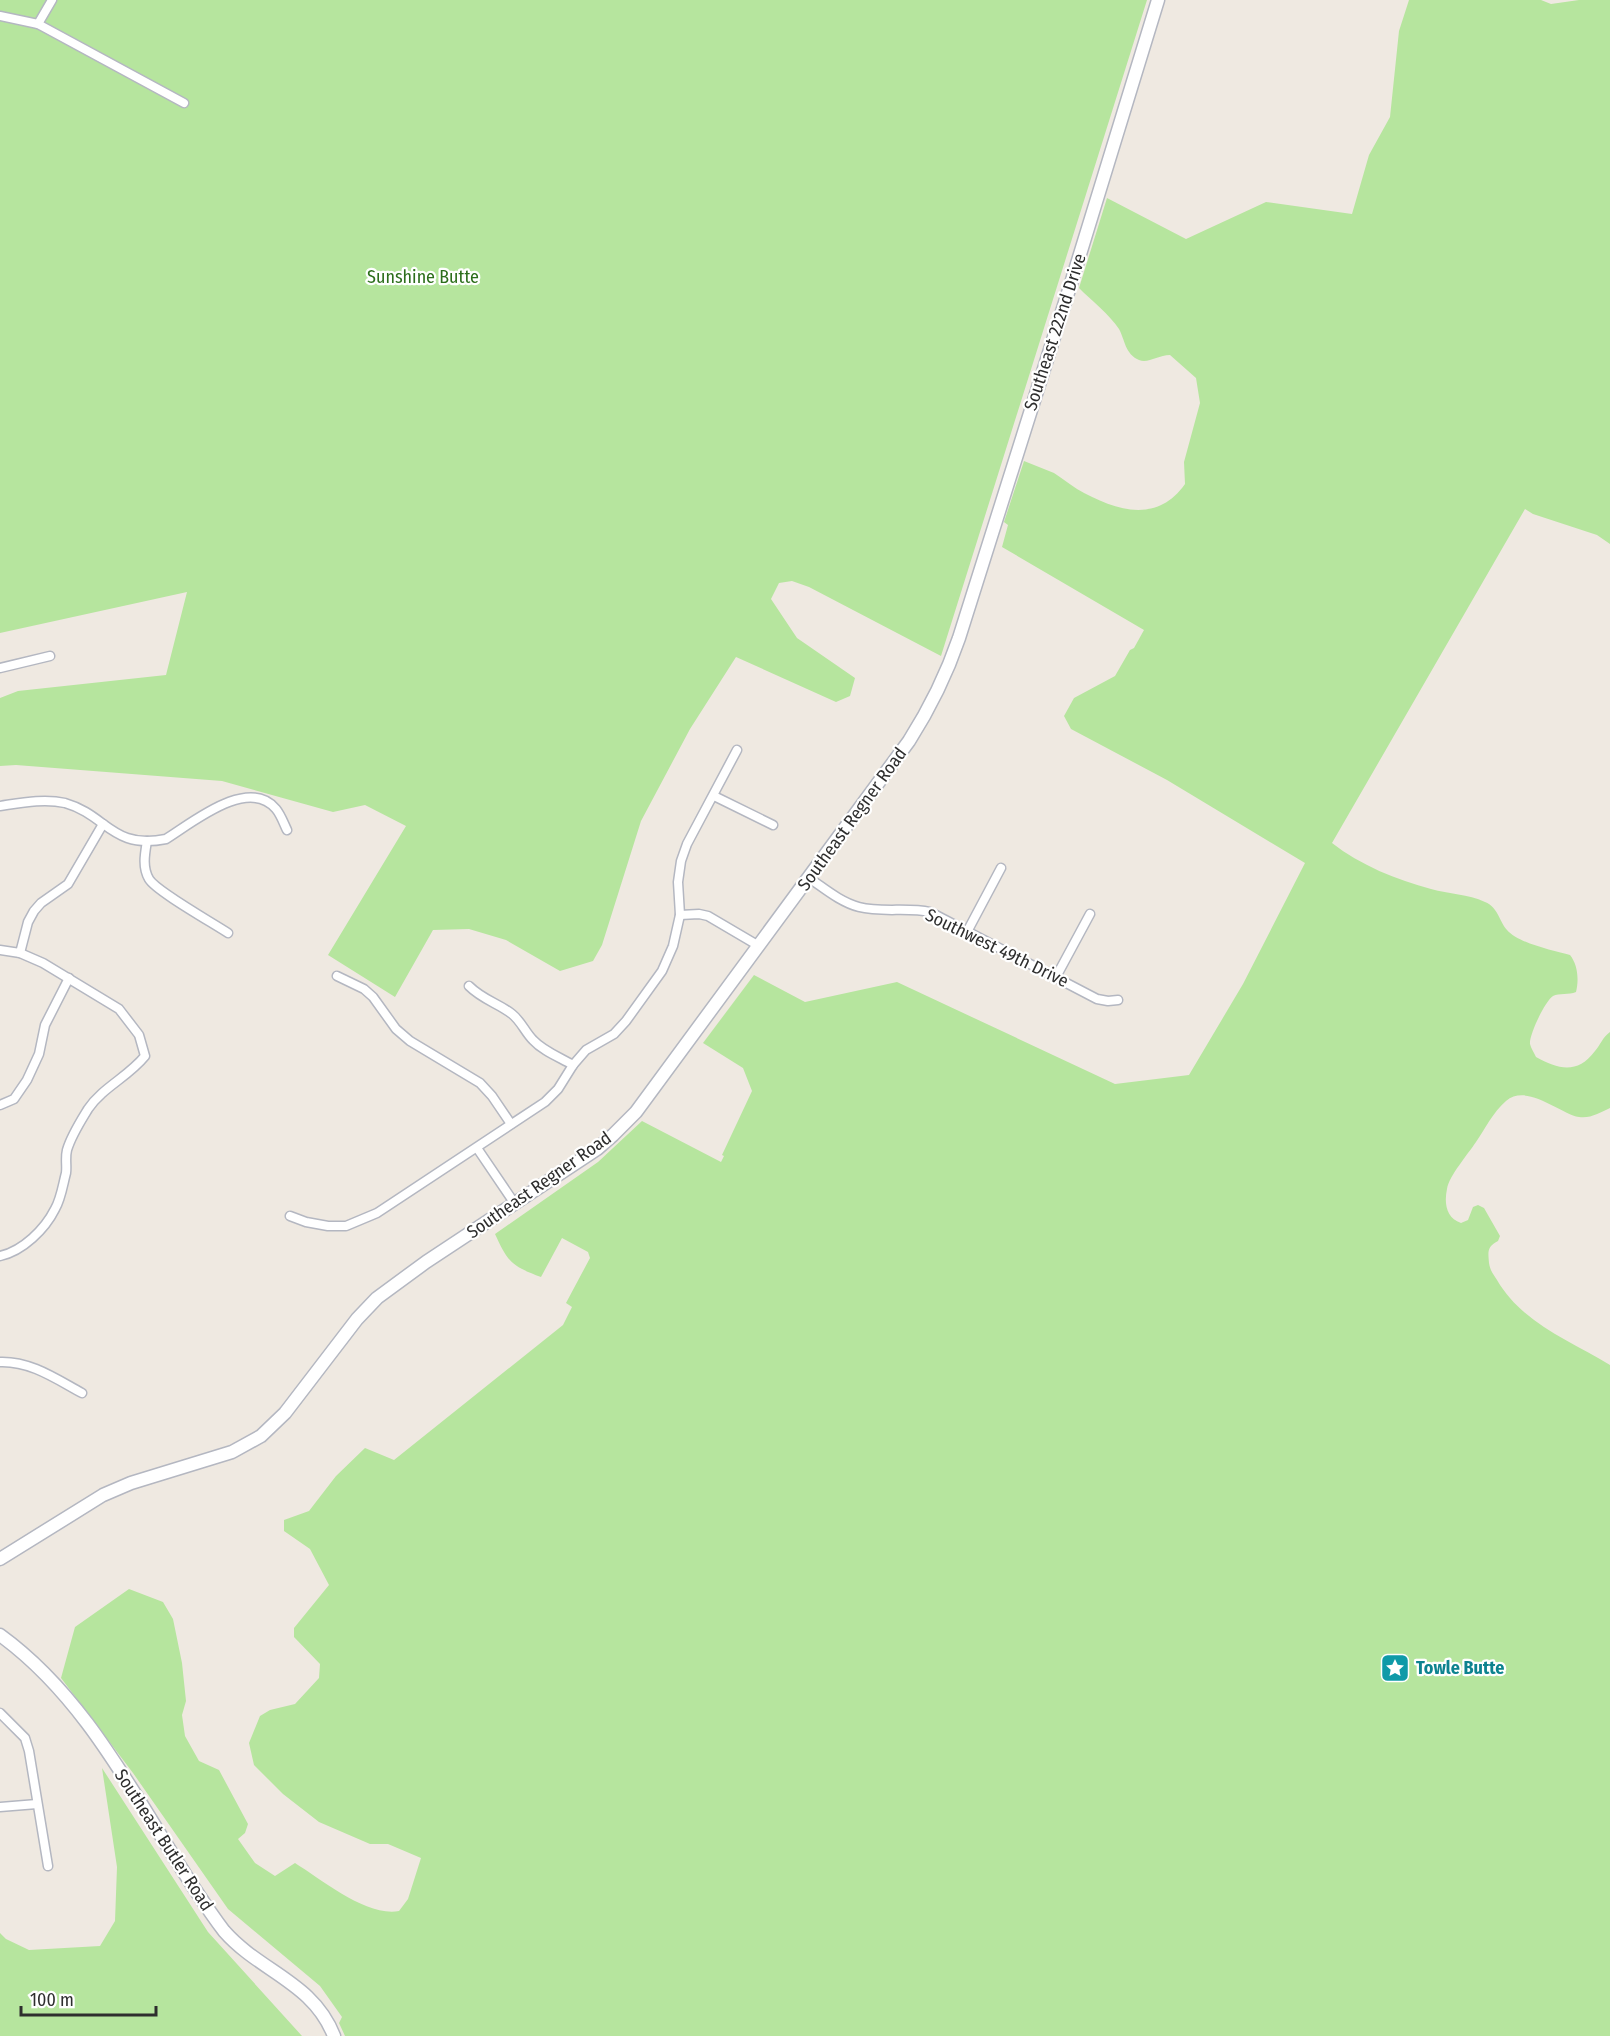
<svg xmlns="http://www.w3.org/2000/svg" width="1610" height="2036" viewBox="0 0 1610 2036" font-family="'Fira Sans Condensed',sans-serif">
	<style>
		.green { fill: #b6e59e }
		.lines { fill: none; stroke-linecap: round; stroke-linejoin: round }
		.street-casing { stroke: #b4b7c1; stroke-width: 11 }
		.secondary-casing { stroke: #b4b7c1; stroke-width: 15 }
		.street { stroke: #fff; stroke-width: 8 }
		.secondary { stroke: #fff; stroke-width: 12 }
		.labels { text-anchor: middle; stroke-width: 4.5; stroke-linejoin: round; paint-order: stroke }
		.park-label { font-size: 18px; fill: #2c6e1b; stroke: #fff }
		.street-label { font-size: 18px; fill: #2e2e2e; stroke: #fff }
		.culture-label { font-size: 18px; font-weight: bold; fill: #0d838f; stroke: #fff; text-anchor: start }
	</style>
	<rect width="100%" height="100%" fill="#efe9e1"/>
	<g class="green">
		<path d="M0 0H1147L941 656 809 587 792 581 779 583 771 599 797 638 855 678 850 696 836 702 736 657 690 729 641 821 602 945 593 961 560 971 506 940 469 929 433 930 395 997 328 955 406 826 365 805 333 812 222 781 16 765 0 766V698L18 691 166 675 187 592 0 633Z"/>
		<path d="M1409 0H1541L1551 4 1579 0H1610V544L1597 535 1533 514 1525 509 1332 843C1360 865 1397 880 1431 889 1449 894 1468 894 1485 902 1498 907 1499 921 1507 930 1518 943 1554 951 1570 955 1578 965 1579 980 1576 992 1569 995 1559 993 1553 996 1545 1001 1529 1035 1530 1044 1531 1048 1534 1053 1536 1057 1559 1070 1578 1074 1595 1051 1601 1044 1602 1038 1610 1032V1108C1601 1112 1590 1119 1579 1117 1559 1113 1527 1083 1506 1101 1493 1112 1485 1129 1476 1142 1468 1154 1449 1176 1447 1189 1444 1203 1446 1218 1461 1223L1468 1220 1473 1207 1478 1205 1484 1208 1500 1236 1498 1241C1487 1247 1488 1251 1489 1263 1490 1270 1493 1274 1497 1280 1522 1323 1569 1340 1610 1365V2036H345L339 2023 342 2017 320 1986 228 1909 133 1773 61 1678 75 1627 129 1589 163 1602 173 1619 182 1663 186 1701 182 1715 185 1736 199 1761 219 1770 248 1824 245 1833 238 1839 255 1863 275 1876 295 1863C322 1880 367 1917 399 1911L408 1899 421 1858 388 1844H370L319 1822 283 1794 254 1765 249 1743 260 1716 270 1710 295 1704 319 1678 320 1664 294 1637V1628L329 1585 310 1549 284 1531V1520L309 1511 336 1476 365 1448 394 1460 563 1325 572 1307 566 1303 590 1258 588 1252 562 1238 541 1277C511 1266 508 1262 495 1234L598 1162 642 1121 721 1162 724 1156 722 1155 752 1091 743 1068 703 1043 754 975 805 1002 897 982 1115 1084 1189 1075 1243 984 1305 863 1167 780 1071 729 1064 716 1074 698 1115 676 1130 650 1134 648 1144 630 1002 547 1008 525 1004 522 1024 461C1034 465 1044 469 1054 473 1062 478 1069 484 1077 489 1114 510 1156 525 1185 484L1184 462 1200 403 1196 378 1170 355C1158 355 1148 364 1139 360 1125 354 1125 340 1119 329 1110 315 1091 300 1079 288L1107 198 1186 239 1266 202 1352 214 1369 155 1390 117 1399 31Z"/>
		<path d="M102 1768 208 1932 302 2036H0V1933L6 1939 29 1950 100 1946 115 1921 117 1867Z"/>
	</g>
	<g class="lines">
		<g class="street-casing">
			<g id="street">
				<path d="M0 16 38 24 184 103"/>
				<path d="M38 24 52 0"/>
				<path d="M0 668 50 656"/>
				<path d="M714 796 773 825"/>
				<path d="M0 806C20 803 44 798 65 803 107 815 112 850 166 839 192 823 248 776 276 809 281 815 284 824 287 830"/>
				<path d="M147 841C145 853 142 867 149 879 156 891 213 923 228 933"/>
				<path d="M809 878C824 888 840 902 859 907 882 913 907 907 930 912L1097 999 1108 1001 1118 1000"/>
				<path d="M680 915 699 914 708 916 759 946"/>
				<path d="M968 930 1001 868"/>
				<path d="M0 950 20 953 43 963 119 1009 139 1035 145 1056C128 1077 103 1087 88 1109 80 1122 71 1136 67 1150 65 1158 67 1166 66 1173 63 1184 61 1199 55 1209 45 1229 23 1251 0 1256"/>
				<path d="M20 953 28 922 34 911 41 903 68 884 103 824"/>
				<path d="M337 976 364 989 373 997 396 1029 410 1041 480 1083 492 1096 511 1124"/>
				<path d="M1056 977 1090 914"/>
				<path d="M469 986C483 1000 498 1003 512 1014 521 1021 525 1032 533 1040 543 1051 559 1057 573 1065"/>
				<path d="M0 1105 14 1099 27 1080 39 1054 45 1025 69 978"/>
				<path d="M477 1148 515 1204"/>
				<path d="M290 1216 306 1222 328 1226H346L377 1213 545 1102 558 1089 573 1065 586 1050 614 1034 626 1021 662 971 673 946 680 915 678 882 681 861 687 844 737 750"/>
				<path d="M0 1362C31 1361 56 1379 82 1393"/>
				<path d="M0 1713 25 1738 29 1751 48 1866"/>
				<path d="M0 1807 37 1804"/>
			</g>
		</g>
		<g class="secondary-casing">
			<g id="secondary">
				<path d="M0 1559 103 1495 131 1483 232 1452 261 1436 285 1413 357 1319 377 1298 426 1262 597 1149 613 1135 636 1112 909 741C930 708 946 676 959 638L1073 277 1158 0"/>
				<path d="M0 1635C102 1709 150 1833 224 1931 260 1972 313 1982 334 2036"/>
			</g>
		</g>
		<use href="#street" class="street"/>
		<use href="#secondary" class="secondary"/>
	</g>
	<defs>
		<g id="sight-square" transform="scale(1.5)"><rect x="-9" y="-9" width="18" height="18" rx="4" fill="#0f9aa8" stroke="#fff"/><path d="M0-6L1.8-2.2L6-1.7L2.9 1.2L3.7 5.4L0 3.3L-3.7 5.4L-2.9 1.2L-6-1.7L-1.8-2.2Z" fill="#fff"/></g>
	</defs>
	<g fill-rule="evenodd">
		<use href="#sight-square" x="1395" y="1668"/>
	</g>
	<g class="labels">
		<g class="park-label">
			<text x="423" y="283">Sunshine Butte</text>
		</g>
		<g class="street-label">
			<text transform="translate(1055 332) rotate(-72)" y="6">Southeast 222nd Drive</text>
			<text transform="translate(852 819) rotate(-54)" y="6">Southeast Regner Road</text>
			<text transform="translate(997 948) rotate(26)" y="6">Southwest 49th Drive</text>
			<text transform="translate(539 1185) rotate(-35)" y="6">Southeast Regner Road</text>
			<text transform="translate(164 1840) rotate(57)" y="6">Southeast Butler Road</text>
		</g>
		<g class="culture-label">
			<text x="1416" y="1674">Towle Butte</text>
		</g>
	</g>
	<path d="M21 2006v9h135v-9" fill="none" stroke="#2e2e2e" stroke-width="3"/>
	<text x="30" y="2006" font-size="18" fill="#2e2e2e" stroke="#ffffff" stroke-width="4.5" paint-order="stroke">100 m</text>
</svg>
